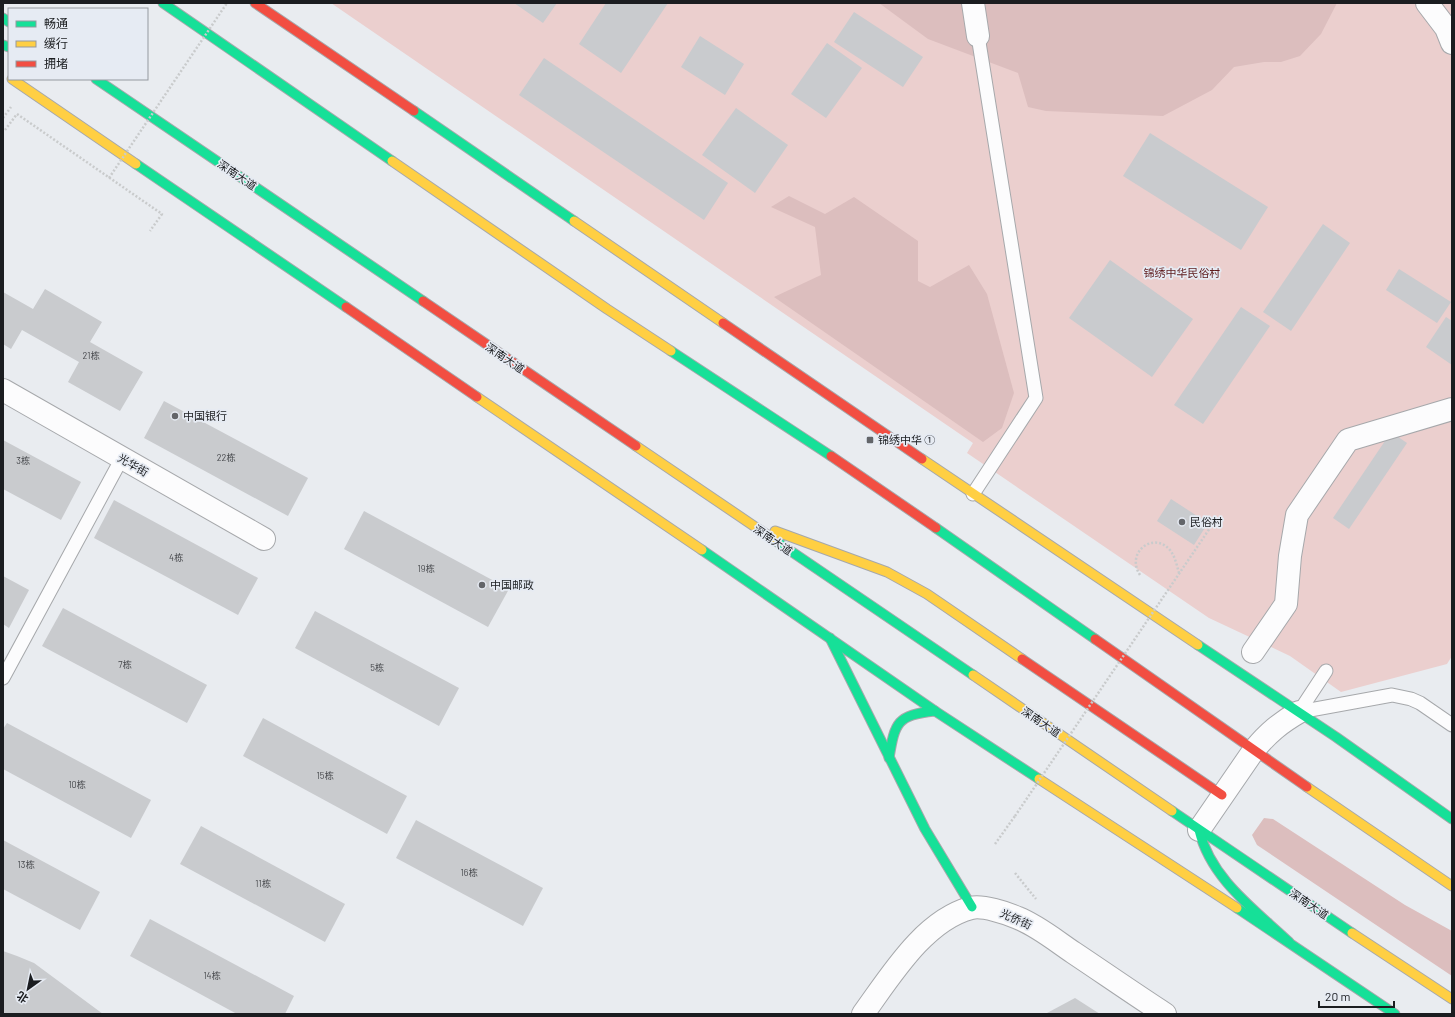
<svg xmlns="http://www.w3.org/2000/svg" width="1455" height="1017" viewBox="0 0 1455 1017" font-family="Barlow,'Noto Sans SC',sans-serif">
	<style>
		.green { fill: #ebcfce }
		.forest { fill: #dcbebe }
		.building { fill: #c9cbce }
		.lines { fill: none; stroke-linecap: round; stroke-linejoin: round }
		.lane-casing { stroke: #a6a8ab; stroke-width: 15 }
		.street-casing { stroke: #a6a8ab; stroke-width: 24 }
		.fast-casing { stroke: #a6a8ab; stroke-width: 11 }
		.slow-casing { stroke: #a6a8ab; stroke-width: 11 }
		.jam-casing { stroke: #a6a8ab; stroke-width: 11 }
		.path { stroke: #c9cbcc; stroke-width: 2.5; stroke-dasharray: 2 2; stroke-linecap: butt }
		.lane { stroke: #fcfcfd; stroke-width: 13 }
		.street { stroke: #fcfcfd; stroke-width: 22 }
		.fast { stroke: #16e098; stroke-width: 9 }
		.slow { stroke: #ffcf43; stroke-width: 9 }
		.jam { stroke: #f24e42; stroke-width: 9 }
		.path-bridge { stroke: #c9cbcc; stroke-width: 2.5; stroke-dasharray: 2 2; stroke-linecap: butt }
		.poi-dot { fill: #636569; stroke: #e6ebf3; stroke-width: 1.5 }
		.labels { text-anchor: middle; stroke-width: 3.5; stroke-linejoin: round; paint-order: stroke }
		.number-label { font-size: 9px; fill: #46484c }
		.street-label { font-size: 11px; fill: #1b1d20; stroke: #e6ebf3 }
		.park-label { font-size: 11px; fill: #5e1a1c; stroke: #e6ebf3 }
		.poi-label { font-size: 11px; fill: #1b1d20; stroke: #e6ebf3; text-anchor: start }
	</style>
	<rect width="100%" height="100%" fill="#e9ecf0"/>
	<path class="green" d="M331 3H1452V656L1447 664 1341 692 1290 656 1209 618 967 453 973 443Z"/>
	<g class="forest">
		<path d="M879 3H1337L1321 34 1300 56 1281 62H1264L1234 67 1212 90 1163 116 1046 111 1028 107 1018 73 928 39Z"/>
		<path d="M789 196 825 214 854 197 918 241V281L930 287 969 265 987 294 1014 393 1002 428 983 442 774 297 821 275 815 227 771 207Z"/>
		<path d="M1264 818 1273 819 1405 905 1452 931V976L1257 845 1252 835Z"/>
	</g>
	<g class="building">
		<path d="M514 3H557L543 23Z"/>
		<path d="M606 3H668L621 73 579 44Z"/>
		<path d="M854 12 923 57 903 87 834 42Z"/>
		<path d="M700 36 744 64 725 95 681 67Z"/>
		<path d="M827 43 862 68 826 118 791 94Z"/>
		<path d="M544 58 728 183 704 220 519 95Z"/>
		<path d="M736 108 788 145 755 193 702 155Z"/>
		<path d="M1150 133 1268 207 1241 250 1123 176Z"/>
		<path d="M1323 224 1350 243 1291 331 1263 312Z"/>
		<path d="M1110 260 1193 319 1152 377 1069 318Z"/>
		<path d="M1399 269 1451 302 1437 323 1386 290Z"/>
		<path d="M45 289 102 322 90 342 143 372 120 411 68 382 79 362 22 330 11 349 3 344V292L33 309Z"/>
		<path d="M1241 307 1270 326 1203 424 1174 405Z"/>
		<path d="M1446 317 1452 321V365L1426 347Z"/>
		<path d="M164 401 308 478 288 516 144 438Z"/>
		<path d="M1391 432 1407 443 1349 529 1333 518Z"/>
		<path d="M3 440 81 482 61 520 3 489Z"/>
		<path d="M1171 499 1208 523 1194 545 1157 521Z"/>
		<path d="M114 500 258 578 238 615 94 538Z"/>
		<path d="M364 511 509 589 488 627 344 549Z"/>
		<path d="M3 576 29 590 9 628 3 624Z"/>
		<path d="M63 608 207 685 187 723 42 646Z"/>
		<path d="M315 611 459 688 439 726 295 648Z"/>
		<path d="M263 718 407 796 387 834 243 756Z"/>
		<path d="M7 723 151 800 131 838 3 769V729Z"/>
		<path d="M416 820 543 888 523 926 396 858Z"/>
		<path d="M201 826 345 904 325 942 180 864Z"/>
		<path d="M3 840 100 892 80 930 3 889Z"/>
		<path d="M150 919 294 996 285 1014H237L130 956Z"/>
		<path d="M3 951 17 956 34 963 103 1014H3Z"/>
		<path d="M1075 998 1100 1014H1048L1047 1013Z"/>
	</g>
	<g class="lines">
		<g class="lane-casing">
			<g id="lane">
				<path d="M973 494 1036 398 978 36"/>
				<path d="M3 678 122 458"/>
				<path d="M1299 712 1392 695 1411 699 1420 703 1452 725"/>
				<path d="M1299 712 1326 671"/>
			</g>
		</g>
		<g class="street-casing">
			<g id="street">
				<path d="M973 3 978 36"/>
				<path d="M1427 3 1446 28 1452 43"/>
				<path d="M3 390 264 539"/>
				<path d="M1253 652 1286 604 1290 556 1297 515 1348 440 1452 409"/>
				<path d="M1199 830 1254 750C1268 733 1280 723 1299 712"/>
				<path d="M863 1014C890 977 924 920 971 908 982 905 1007 913 1018 918 1038 926 1056 941 1074 953 1104 973 1134 994 1165 1014"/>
			</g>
		</g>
		<g class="fast-casing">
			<g id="fast">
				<path d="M163 3 392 161"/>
				<path d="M3 18 9 22"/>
				<path d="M3 45 9 47"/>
				<path d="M96 79 423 301"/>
				<path d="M414 111 574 221"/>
				<path d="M136 164 346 307"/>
				<path d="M671 351 831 456"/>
				<path d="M936 528 1095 639"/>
				<path d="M776 541 973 675"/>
				<path d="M702 550 935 711 1039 779"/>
				<path d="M830 638 925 829 972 907"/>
				<path d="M1198 645 1336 737 1452 819"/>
				<path d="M889 758C895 722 897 715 935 711"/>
				<path d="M1172 811 1352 933"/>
				<path d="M1199 830C1211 879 1254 909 1289 942"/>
				<path d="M1237 908 1395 1014"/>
			</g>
		</g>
		<g class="slow-casing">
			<g id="slow">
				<path d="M12 79 136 164"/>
				<path d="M392 161 607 309 671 351"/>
				<path d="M574 221 723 323"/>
				<path d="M477 397 702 550"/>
				<path d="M636 446 776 541"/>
				<path d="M922 459 1198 645"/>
				<path d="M775 531 887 572 927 594 1022 659"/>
				<path d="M973 675 1172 811"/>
				<path d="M1039 779 1237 908"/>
				<path d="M1307 787 1452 886"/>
				<path d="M1352 933 1452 999"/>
			</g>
		</g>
		<g class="jam-casing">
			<g id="jam">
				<path d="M255 3 414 111"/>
				<path d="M423 301 636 446"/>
				<path d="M346 307 477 397"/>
				<path d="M723 323 922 459"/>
				<path d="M831 456 936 528"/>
				<path d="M1095 639 1307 787"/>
				<path d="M1022 659 1222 795"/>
			</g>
		</g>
		<g class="path">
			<path d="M3 118 11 107"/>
			<path d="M5 130 17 114 162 214 150 231"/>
			<path d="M1140 575C1125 552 1154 531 1170 550 1175 556 1177 566 1179 573"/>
			<path d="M995 844 1015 816"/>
			<path d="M1015 873 1036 899"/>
		</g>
		<use href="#lane" class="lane"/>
		<use href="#street" class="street"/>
		<use href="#fast" class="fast"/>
		<use href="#slow" class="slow"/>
		<use href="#jam" class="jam"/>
		<g class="path-bridge">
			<path d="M109 178 227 3"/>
			<path d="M1015 816 1212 525"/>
		</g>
	</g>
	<g class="poi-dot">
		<circle cx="175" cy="416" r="4"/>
		<rect x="866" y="436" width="8" height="8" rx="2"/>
		<circle cx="1182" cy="522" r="4"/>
		<circle cx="482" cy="585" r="4"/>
	</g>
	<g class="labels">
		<g class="number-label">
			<text x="91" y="359">21栋</text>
			<text x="226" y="461">22栋</text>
			<text x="23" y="464">3栋</text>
			<text x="176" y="561">4栋</text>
			<text x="426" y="572">19栋</text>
			<text x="125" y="668">7栋</text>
			<text x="377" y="671">5栋</text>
			<text x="325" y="779">15栋</text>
			<text x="77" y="788">10栋</text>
			<text x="26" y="868">13栋</text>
			<text x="469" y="876">16栋</text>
			<text x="263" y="887">11栋</text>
			<text x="212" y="979">14栋</text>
		</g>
		<g class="street-label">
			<text transform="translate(237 175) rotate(34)" y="4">深南大道</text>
			<text transform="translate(505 358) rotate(34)" y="4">深南大道</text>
			<text transform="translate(133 465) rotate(30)" y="4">光华街</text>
			<text transform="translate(773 540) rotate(34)" y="4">深南大道</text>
			<text transform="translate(1041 722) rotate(34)" y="4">深南大道</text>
			<text transform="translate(1309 904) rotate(34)" y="4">深南大道</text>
			<text transform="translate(1016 919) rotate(24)" y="4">光侨街</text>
		</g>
		<g class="park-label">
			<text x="1182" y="277">锦绣中华民俗村</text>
		</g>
		<g class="poi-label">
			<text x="183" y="420">中国银行</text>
			<text x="878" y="444">锦绣中华 ①</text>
			<text x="1190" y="526">民俗村</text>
			<text x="490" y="589">中国邮政</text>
		</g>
	</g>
	<rect width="1455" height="1017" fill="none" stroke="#1b1d20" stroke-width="8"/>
	<rect x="8" y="8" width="140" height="72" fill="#e6ebf3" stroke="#95999f"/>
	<rect x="16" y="21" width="20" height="6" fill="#16e098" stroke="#95999f"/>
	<text x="44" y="28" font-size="12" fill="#1b1d20">畅通</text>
	<rect x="16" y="41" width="20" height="6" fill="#ffcf43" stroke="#95999f"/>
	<text x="44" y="48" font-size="12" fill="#1b1d20">缓行</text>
	<rect x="16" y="61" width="20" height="6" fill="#f24e42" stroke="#95999f"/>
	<text x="44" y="68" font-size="12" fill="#1b1d20">拥堵</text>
	<g transform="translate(28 989) rotate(213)" stroke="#e6ebf3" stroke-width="3" paint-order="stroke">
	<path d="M0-3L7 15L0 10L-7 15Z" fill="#1b1d20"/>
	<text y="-6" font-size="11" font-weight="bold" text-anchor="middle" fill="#1b1d20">北</text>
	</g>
	<path d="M1319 1001v6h75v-6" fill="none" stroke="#1b1d20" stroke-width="2"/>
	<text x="1325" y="1001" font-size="12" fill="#1b1d20" stroke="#e6ebf3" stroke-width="3" paint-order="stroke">20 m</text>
</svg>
